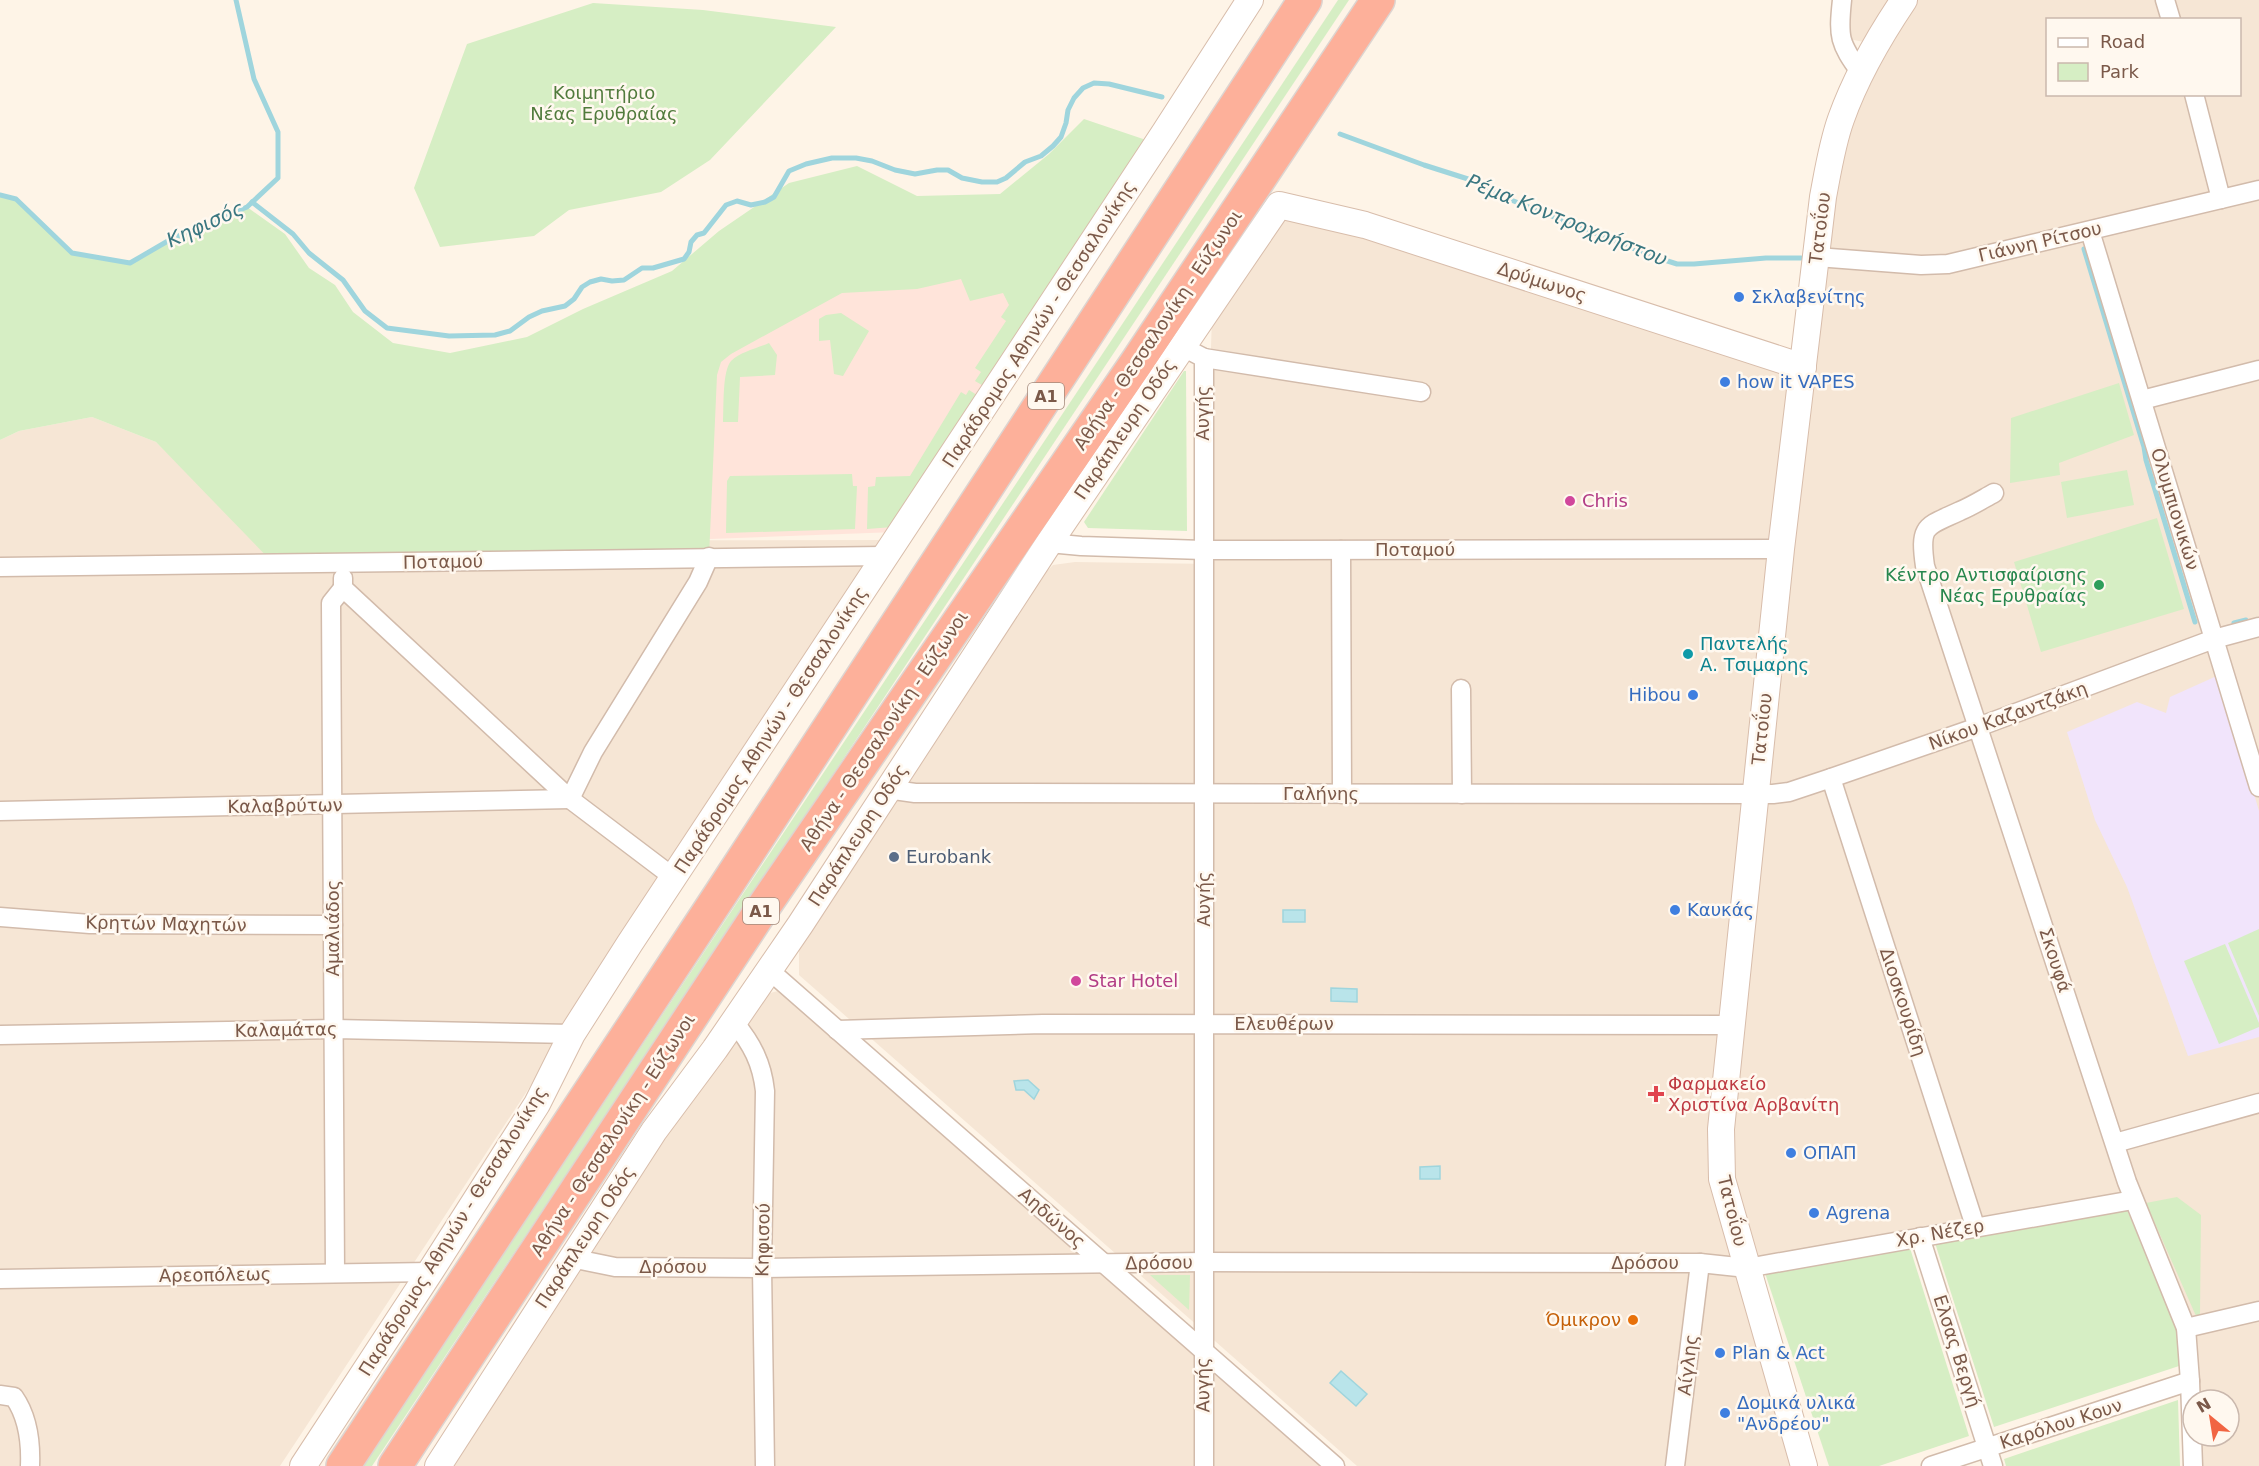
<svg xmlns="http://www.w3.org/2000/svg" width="2259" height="1466" viewBox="0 0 2259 1466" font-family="'DejaVu Sans',sans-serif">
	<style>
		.residential { fill: #f6e6d5; fill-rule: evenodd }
		.commercial { fill: #ffe4da }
		.education { fill: #f1e4fb }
		.green { fill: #d6eec4 }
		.water { fill: #b9e4ea; stroke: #9fd5dd; stroke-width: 1.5 }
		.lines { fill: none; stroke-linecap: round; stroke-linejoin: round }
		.stream { stroke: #9fd5dd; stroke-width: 5 }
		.street-casing { stroke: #d2bbab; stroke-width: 21 }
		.secondary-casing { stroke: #d8bdab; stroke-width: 28 }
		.highway-casing { stroke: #ddd4d0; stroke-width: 36 }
		.street { stroke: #fff; stroke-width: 18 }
		.secondary { stroke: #fff; stroke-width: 26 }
		.highway { stroke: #fdb09a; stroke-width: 33 }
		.shop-dot { fill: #3f7fe0; stroke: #fff8ef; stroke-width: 2 }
		.hotel-dot { fill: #d1479c; stroke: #fff8ef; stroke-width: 2 }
		.leisure-dot { fill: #2e9e5b; stroke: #fff8ef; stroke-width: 2 }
		.culture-dot { fill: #0f9aa8; stroke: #fff8ef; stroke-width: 2 }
		.service-dot { fill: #5c6f8a; stroke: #fff8ef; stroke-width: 2 }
		.health-dot { fill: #e0444e; stroke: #fff8ef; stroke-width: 2 }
		.food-dot { fill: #e8710a; stroke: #fff8ef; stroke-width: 2 }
		.labels { text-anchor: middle; stroke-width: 5; stroke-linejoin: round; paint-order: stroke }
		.shield { fill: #fff8ef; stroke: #a3897b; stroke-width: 1.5 }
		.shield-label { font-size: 16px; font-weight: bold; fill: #7b5949 }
		.park-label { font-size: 18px; fill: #517b3c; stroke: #fff8ef }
		.street-label { font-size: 18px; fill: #7b5949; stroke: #fff8ef }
		.shop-label { font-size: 18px; fill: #366cbe; stroke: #fff8ef; text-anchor: start }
		.hotel-label { font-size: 18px; fill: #b23c85; stroke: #fff8ef; text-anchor: start }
		.leisure-label { font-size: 18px; fill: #27864d; stroke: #fff8ef; text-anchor: end }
		.culture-label { font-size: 18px; fill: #0d838f; stroke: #fff8ef; text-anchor: start }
		.service-label { font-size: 18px; fill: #4e5e75; stroke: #fff8ef; text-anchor: start }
		.health-label { font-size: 18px; fill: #be3a42; stroke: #fff8ef; text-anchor: start }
		.food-label { font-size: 18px; fill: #c56008; stroke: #fff8ef; text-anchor: end }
		.water-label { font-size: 20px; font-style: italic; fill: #3a7781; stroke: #fff8ef }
	</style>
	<rect width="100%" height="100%" fill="#fef4e7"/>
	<g class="residential">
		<path d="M1834 0H1892L1864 42 1849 39Z"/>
		<path d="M1915 0H2259V1466H2200L2198 1436H2229V1400H2196L2135 1193 1924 1226 1752 1259 1727 1158 1831 208 1847 136 1874 65ZM2048 20H2240V94H2048Z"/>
		<path d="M1290 209 1795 361 1710 1166 1738 1283 1790 1466H1357L799 975V941L1039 579 1053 565 1075 562 1212 564 1210 377 1212 317Z"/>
		<path d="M92 417 156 442 256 541 890 540 280 1466H0V440L19 431Z"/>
		<path d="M778 991 1324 1466H446L656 1144 762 995Z"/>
	</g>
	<path class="commercial" d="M1014 275 1051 298 896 532 683 540 691 370 847 277Z"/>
	<path class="education" d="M2219 675 2259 811V1037L2188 1056 2127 887 2095 820 2067 732 2137 702 2166 713 2170 697Z"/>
	<g class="green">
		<path d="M1338 0H1349L372 1466H362Z"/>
		<path d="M593 3 703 10 836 27 710 160 661 192 569 210 534 236 440 247 414 188 467 44Z"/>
		<path d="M1084 119 1149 141 987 388 975 381 981 372 975 368 1006 321 1001 317 1009 305 1003 293 970 301 961 279 917 289 842 293 731 354 721 362 717 375 709 557 275 565 156 442 92 417 19 431 0 440V195L16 199 72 253 129 263 173 238 247 207 285 234 309 268 335 285 353 312 393 343 450 353 527 337 583 309 672 271 719 231 789 183 857 166 917 196 1000 194 1049 154Z"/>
		<path d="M841 313 869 331 843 376 834 374 830 340 819 341V319L826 315Z"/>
		<path d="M769 343 777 355 775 375 740 377 738 422H723C724 408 722 371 731 361 740 352 758 348 769 343Z"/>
		<path d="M1184 371H1186L1187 531 1088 528 1084 522Z"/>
		<path d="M2119 383 2134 435 2059 463 2060 475 2010 483 2011 418Z"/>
		<path d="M969 390 980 397 893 527 867 529 868 487 875 486 876 477 910 476 961 392 966 395Z"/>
		<path d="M2127 470 2134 505 2067 518 2061 482Z"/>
		<path d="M852 474 853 486H857L855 529 726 533 727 481 730 476Z"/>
		<path d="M2157 518 2184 609 2041 652 2014 562Z"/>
		<path d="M2259 929V1016L2228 943Z"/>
		<path d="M2225 944 2259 1023V1027L2219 1044 2184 961Z"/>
		<path d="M2177 1197 2201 1215 2200 1315 2196 1316 2146 1203Z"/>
		<path d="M2127 1210 2178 1329 2179 1366 1994 1427 1935 1243Z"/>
		<path d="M1910 1248 1969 1436 1879 1466H1829L1765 1273Z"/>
		<path d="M1150 1275H1190L1189 1310Z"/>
		<path d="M2178 1400 2180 1466H2006L2004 1459Z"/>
	</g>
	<g class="water">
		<rect x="1283" y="910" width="22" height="12"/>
		<path d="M1331 988 1357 989V1002L1331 1001Z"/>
		<path d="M1028 1080 1039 1090 1034 1099 1024 1090H1016L1014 1081Z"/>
		<path d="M1440 1166V1179H1420V1167Z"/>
		<path d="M1341 1371 1367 1394 1356 1406 1330 1383Z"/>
	</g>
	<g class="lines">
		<g class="stream">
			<path d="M1340 134 1424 165 1468 179 1506 198 1655 257 1677 264H1694L1766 258H1801"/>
			<path d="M0 195 16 199 72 253 130 263 173 238 247 207 278 178V132L254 79 236 0"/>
			<path d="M252 202 293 234 309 253 343 280 365 311 387 328 449 336 495 335 510 331 529 317 542 311 565 306 574 299 582 287 590 282 601 279 612 281 624 280 642 268H653L684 259 689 252 691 242 697 235 704 233 726 205 737 201 751 205 765 202 774 197 789 171 806 164 832 158H856L872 161 895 170 915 174 937 170H948L962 178 982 182H997L1006 178 1025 162 1041 156 1053 146 1061 137 1066 123 1068 110 1074 98 1083 88 1094 83 1109 84 1162 97"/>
			<path d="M2084 249 2144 447 2146 460 2195 622"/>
			<path d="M2234 623 2246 620"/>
		</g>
		<g class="street-casing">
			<g id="street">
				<path d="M1842 0C1838 37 1839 43 1861 73"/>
				<path d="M2165 0 2171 20"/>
				<path d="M2194 94 2221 199"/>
				<path d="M2090 231 2259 787"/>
				<path d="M1817 257 1921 265 1948 264 2259 190"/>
				<path d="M1181 346 1204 358V1466"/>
				<path d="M1204 358 1421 392"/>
				<path d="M2142 400 2259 370"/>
				<path d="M1994 493C1983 499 1972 506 1960 511 1926 527 1919 524 1925 566L2127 1182 2186 1328 2190 1381 2193 1466"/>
				<path d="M1049 543 1081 546 1203 550 1781 549"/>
				<path d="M1341 550 1342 794"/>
				<path d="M0 567 885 556"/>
				<path d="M343 578V588L570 799 673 877"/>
				<path d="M1461 689 1462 794"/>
				<path d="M1831 778 1975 1226"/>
				<path d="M887 789 915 793 1773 794 1789 792 1831 778 1978 727 2214 639 2259 627"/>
				<path d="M0 811 570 799 593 752 698 582 709 557"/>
				<path d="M0 917 90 924 333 925"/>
				<path d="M769 970 1335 1466"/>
				<path d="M734 1022C752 1044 762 1063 765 1091L762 1268 765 1466"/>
				<path d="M837 1030 1043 1024 1731 1025"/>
				<path d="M0 1035 335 1029 572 1034"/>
				<path d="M2115 1143 2259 1103"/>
				<path d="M1920 1237 1993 1466"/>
				<path d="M571 1258 615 1267 762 1268 1205 1262 1700 1263 1747 1268 2133 1200"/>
				<path d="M335 1272 331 603 343 588"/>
				<path d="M0 1279 430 1272"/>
				<path d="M2186 1328 2259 1311"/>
				<path d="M0 1395 14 1397C28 1417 31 1442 30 1466"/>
				<path d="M1675 1466 1700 1263"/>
				<path d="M1931 1466 2190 1381"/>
			</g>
		</g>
		<g class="secondary-casing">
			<g id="secondary">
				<path d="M303 1466 430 1272 537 1104 572 1034 630 943 1165 132 1250 0"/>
				<path d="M438 1466 654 1131 715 1049 800 925 1049 543 1279 205 1365 225 1803 367"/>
				<path d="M1804 1466 1722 1179 1721 1129 1781 549 1823 197C1828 171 1832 144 1841 119 1856 77 1879 37 1904 0"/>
			</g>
		</g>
		<g class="highway-casing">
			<g id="highway">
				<path d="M343 1466 722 892 1305 0"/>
				<path d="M395 1466 760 912 1137 362 1378 0"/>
			</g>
		</g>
		<use href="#street" class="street"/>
		<use href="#secondary" class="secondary"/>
		<use href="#highway" class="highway"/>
	</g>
	<g class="shop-dot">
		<circle cx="1739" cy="297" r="6"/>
		<circle cx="1725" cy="382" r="6"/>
		<circle cx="1693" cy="695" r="6"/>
		<circle cx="1675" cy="910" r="6"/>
		<circle cx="1791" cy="1153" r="6"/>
		<circle cx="1814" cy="1213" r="6"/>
		<circle cx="1720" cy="1353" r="6"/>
		<circle cx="1725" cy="1413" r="6"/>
	</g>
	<g class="hotel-dot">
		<circle cx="1570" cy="501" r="6"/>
		<circle cx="1076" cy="981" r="6"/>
	</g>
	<circle class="leisure-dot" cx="2099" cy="585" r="6"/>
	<circle class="culture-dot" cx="1688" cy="654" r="6"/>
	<circle class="service-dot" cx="894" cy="857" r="6"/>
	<path class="health-dot" d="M1653 1085h6v6h6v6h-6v6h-6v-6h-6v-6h6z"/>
	<circle class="food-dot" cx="1633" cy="1320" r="6"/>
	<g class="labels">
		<g class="shield">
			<rect x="1028" y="383" width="36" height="26" rx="4.5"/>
			<rect x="743" y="898" width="36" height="26" rx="4.5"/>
		</g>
		<g class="shield-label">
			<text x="1046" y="402">Α1</text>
			<text x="761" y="917">Α1</text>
		</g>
		<g class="park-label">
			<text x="604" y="99">Κοιμητήριο<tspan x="604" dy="21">Νέας Ερυθραίας</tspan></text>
		</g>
		<g class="street-label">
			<text transform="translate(1820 228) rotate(-83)" y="6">Τατοΐου</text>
			<text transform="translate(2040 242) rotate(-13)" y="6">Γιάννη Ρίτσου</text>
			<text transform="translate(1542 282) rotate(18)" y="6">Δρύμωνος</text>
			<text transform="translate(1039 324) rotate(-57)" y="6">Παράδρομος Αθηνών - Θεσσαλονίκης</text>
			<text transform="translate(1158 330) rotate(-56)" y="6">Αθήνα - Θεσσαλονίκη - Εύζωνοι</text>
			<text transform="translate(1203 413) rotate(-90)" y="6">Αυγής</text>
			<text transform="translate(1125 429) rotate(-56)" y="6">Παράπλευρη Οδός</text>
			<text transform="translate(2175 509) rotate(73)" y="6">Ολυμπιονικών</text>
			<text x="1415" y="556">Ποταμού</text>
			<text transform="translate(443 562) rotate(-1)" y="6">Ποταμού</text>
			<text transform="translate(2008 716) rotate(-20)" y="6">Νίκου Καζαντζάκη</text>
			<text transform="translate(1762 729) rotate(-84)" y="6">Τατοΐου</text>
			<text transform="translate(771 730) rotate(-57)" y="6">Παράδρομος Αθηνών - Θεσσαλονίκης</text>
			<text transform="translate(884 731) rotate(-56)" y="6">Αθήνα - Θεσσαλονίκη - Εύζωνοι</text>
			<text x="1321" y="800">Γαλήνης</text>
			<text transform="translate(285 806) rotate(-1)" y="6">Καλαβρύτων</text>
			<text transform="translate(858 835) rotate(-57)" y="6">Παράπλευρη Οδός</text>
			<text transform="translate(1204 899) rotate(-90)" y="6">Αυγής</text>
			<text transform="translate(166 924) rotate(1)" y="6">Κρητών Μαχητών</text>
			<text transform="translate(333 928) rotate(-90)" y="6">Αμαλιάδος</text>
			<text transform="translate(2055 960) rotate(72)" y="6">Σκουφά</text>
			<text transform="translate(1903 1002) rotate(72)" y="6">Διοσκουρίδη</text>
			<text x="1284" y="1030">Ελευθέρων</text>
			<text transform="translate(286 1030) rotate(-1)" y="6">Καλαμάτας</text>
			<text transform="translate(613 1135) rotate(-57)" y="6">Αθήνα - Θεσσαλονίκη - Εύζωνοι</text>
			<text transform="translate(1732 1211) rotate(76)" y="6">Τατοΐου</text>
			<text transform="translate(1052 1218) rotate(41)" y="6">Αηδώνος</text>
			<text transform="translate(453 1231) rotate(-58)" y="6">Παράδρομος Αθηνών - Θεσσαλονίκης</text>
			<text transform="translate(1940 1233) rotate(-10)" y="6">Χρ. Νέζερ</text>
			<text transform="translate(585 1237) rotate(-57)" y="6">Παράπλευρη Οδός</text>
			<text transform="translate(763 1240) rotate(-89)" y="6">Κηφισού</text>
			<text transform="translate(1159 1263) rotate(-1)" y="6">Δρόσου</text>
			<text x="1645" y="1269">Δρόσου</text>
			<text x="673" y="1273">Δρόσου</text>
			<text transform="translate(215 1275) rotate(-1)" y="6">Αρεοπόλεως</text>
			<text transform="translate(1957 1351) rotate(72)" y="6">Ελσας Βεργή</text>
			<text transform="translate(1688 1365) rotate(-83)" y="6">Αίγλης</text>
			<text transform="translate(1203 1385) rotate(-91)" y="6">Αυγής</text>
			<text transform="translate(2061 1424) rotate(-18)" y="6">Καρόλου Κουν</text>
		</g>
		<g class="shop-label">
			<text x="1751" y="303">Σκλαβενίτης</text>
			<text x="1737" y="388">how it VAPES</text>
			<text x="1681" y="701" text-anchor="end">Hibou</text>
			<text x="1687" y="916">Καυκάς</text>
			<text x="1803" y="1159">ΟΠΑΠ</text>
			<text x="1826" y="1219">Agrena</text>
			<text x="1732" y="1359">Plan &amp; Act</text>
			<text x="1737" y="1409">Δομικά υλικά<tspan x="1737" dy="21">"Ανδρέου"</tspan></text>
		</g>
		<g class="hotel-label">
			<text x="1582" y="507">Chris</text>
			<text x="1088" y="987">Star Hotel</text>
		</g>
		<g class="leisure-label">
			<text x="2087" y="581">Κέντρο Αντισφαίρισης<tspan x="2087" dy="21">Νέας Ερυθραίας</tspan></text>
		</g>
		<g class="culture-label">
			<text x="1700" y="650">Παντελής<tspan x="1700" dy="21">Α. Τσιμαρης</tspan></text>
		</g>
		<g class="service-label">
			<text x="906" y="863">Eurobank</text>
		</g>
		<g class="health-label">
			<text x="1668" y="1090">Φαρμακείο<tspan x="1668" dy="21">Χριστίνα Αρβανίτη</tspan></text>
		</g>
		<g class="food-label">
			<text x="1621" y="1326">Όμικρον</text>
		</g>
		<g class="water-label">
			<text transform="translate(1567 220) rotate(22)" y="7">Ρέμα Κοντροχρήστου</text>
			<text transform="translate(205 224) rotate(-25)" y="7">Κηφισός</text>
		</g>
	</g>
	<rect x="2046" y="18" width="195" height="78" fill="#fff8ef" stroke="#cab8ad" stroke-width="1.5"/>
	<rect x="2058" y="38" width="30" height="9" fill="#ffffff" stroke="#cab8ad" stroke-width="1.5"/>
	<text x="2100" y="48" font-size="18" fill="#7b5949">Road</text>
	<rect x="2058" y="63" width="30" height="18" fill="#d6eec4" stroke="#cab8ad" stroke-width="1.5"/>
	<text x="2100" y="78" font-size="18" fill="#7b5949">Park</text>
	<g transform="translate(2211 1418) rotate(330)"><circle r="28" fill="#fff8ef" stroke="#cab8ad" stroke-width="1.5"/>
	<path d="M0-4.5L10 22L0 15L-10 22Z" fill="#f16543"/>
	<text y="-9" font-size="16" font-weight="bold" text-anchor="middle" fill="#7b5949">N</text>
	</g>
</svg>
